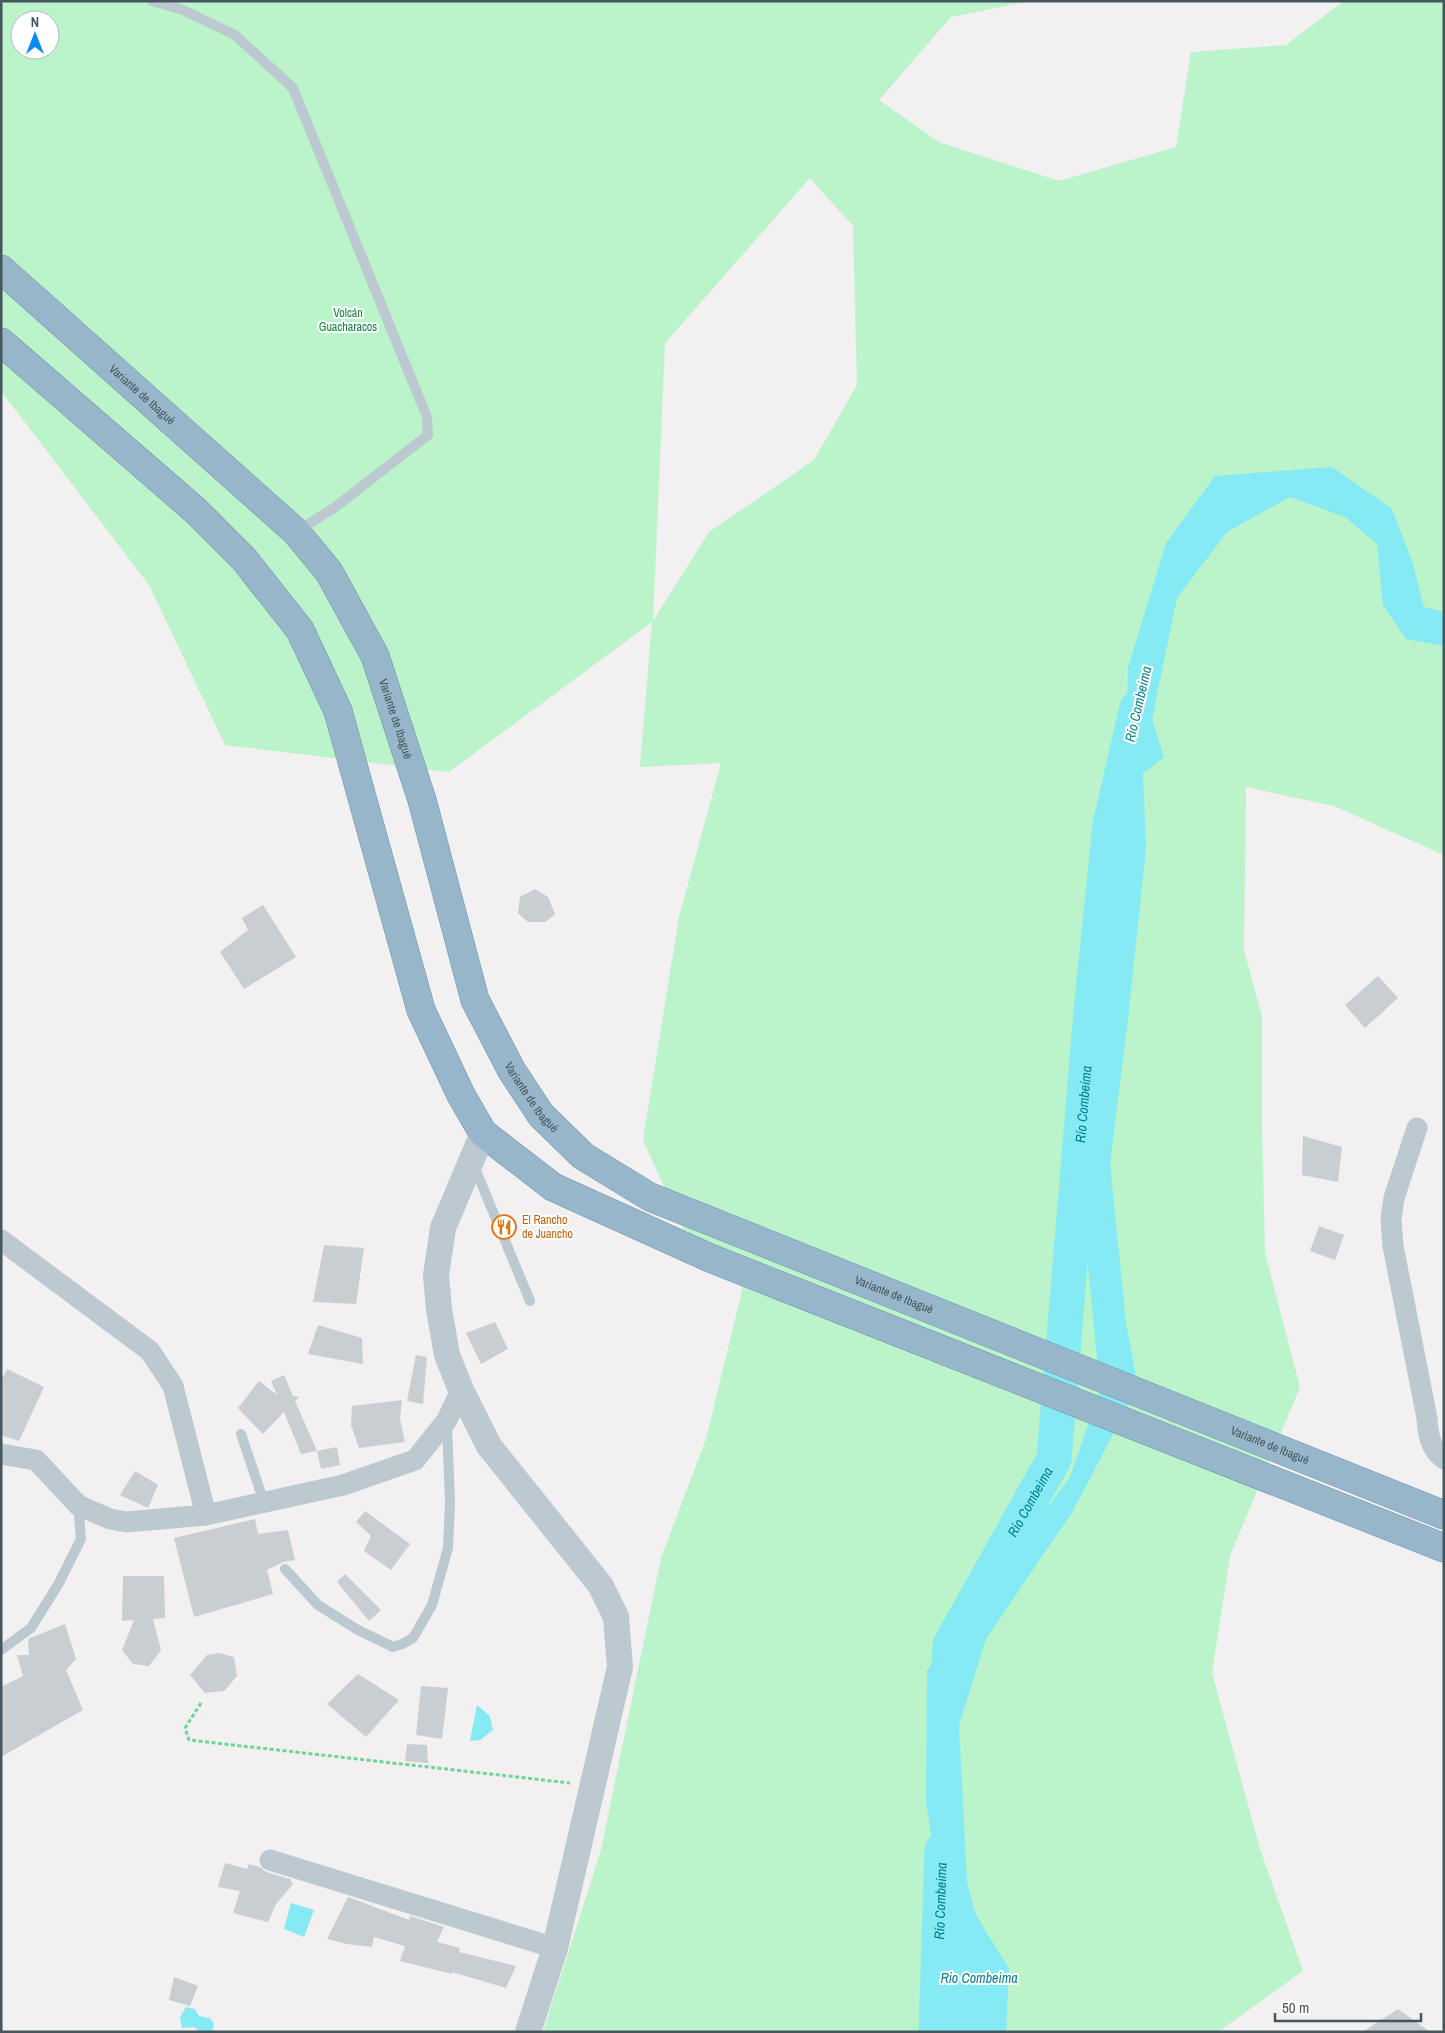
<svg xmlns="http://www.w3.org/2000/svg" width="1445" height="2033" viewBox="0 0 1445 2033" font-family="'Archivo Narrow',sans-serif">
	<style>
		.green { fill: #bbf3ca; fill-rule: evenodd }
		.water { fill: #85eaf3 }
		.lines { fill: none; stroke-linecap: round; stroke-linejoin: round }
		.river { stroke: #85eaf3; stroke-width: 35 }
		.building { fill: #c9ced3 }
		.trunk-casing { stroke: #6f95ae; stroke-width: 29 }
		.path { stroke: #70d497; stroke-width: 3; stroke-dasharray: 4 2.5; stroke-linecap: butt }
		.service { stroke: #bcc9d0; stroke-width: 10 }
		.minor { stroke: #bcc9d0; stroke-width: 21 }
		.tertiary { stroke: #bcc9d0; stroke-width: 26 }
		.trunk { stroke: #98b6ca; stroke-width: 28 }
		.labels { text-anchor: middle; stroke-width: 4; stroke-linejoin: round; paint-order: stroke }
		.park-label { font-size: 12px; fill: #0f883d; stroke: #fff }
		.street-label { font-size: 12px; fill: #46565f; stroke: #fff }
		.food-label { font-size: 12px; fill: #c56008; stroke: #fff; text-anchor: start }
		.water-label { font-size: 14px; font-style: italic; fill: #05828e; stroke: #fff }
	</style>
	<rect width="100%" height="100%" fill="#f2f0f0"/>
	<path class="green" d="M1 1H1031L951 17 879 100 939 142 1059 181 1176 147 1191 52 1286 45 1344 1H1444V855L1334 806 1246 787 1244 950 1262 1017V1125L1265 1253 1300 1387 1230 1556 1212 1673 1260 1849 1303 1971 1218 2032H543L601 1850 661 1558 706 1439 748 1266 683 1229 643 1140 679 917 721 763 640 767 652 622 449 772 225 745 149 585 1 391ZM20 20H50V50H20ZM810 178 853 226 857 385 814 460 709 532 653 621 665 343Z"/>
	<g class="water">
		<path d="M1332 467 1392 509 1412 561 1424 607 1444 612V646L1406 639 1383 605 1377 544 1345 517 1290 497 1227 532 1177 598 1152 719 1164 757 1143 773 1146 848 1128 1019 1110 1164 1126 1323 1138 1386 1073 1511 986 1639 959 1725 967 1882 976 1915 1009 1969 1006 2032H951L948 1947 926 1802 927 1670 1070 1477 1100 1390 1087 1255 1096 1101 1114 945 1125 810 1128 668 1166 543 1215 476Z"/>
		<path d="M477 1705 490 1716 493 1730 480 1740 470 1741Z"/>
		<path d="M291 1903 314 1910 304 1937 284 1929Z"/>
		<path d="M186 2007 195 2009 199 2016 210 2018 214 2024 212 2031 201 2032 194 2027 182 2028 180 2017Z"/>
	</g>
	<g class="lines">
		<g class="river">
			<path id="s1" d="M949 1666 950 1645 1054 1459 1091 1011 1110 825 1137 708"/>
			<path id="s2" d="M936 2032 942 1850"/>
		</g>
	</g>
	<g class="building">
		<path d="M535 889 548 897 555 914 545 922H528L518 913 520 897Z"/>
		<path d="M263 905 296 957 244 989 220 952 248 930 242 918Z"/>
		<path d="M1378 976 1398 998 1365 1028 1345 1005Z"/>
		<path d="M1303 1136 1342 1147 1338 1182 1302 1175Z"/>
		<path d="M1319 1226 1344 1235 1335 1260 1310 1251Z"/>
		<path d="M324 1245 364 1248 356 1304 313 1302Z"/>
		<path d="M495 1322 508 1349 481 1364 466 1333Z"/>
		<path d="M318 1325 362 1338 363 1364 308 1354Z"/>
		<path d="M416 1355 427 1357 423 1404 407 1401Z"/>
		<path d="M7 1369 44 1387 19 1441 1 1435V1381Z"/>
		<path d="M284 1375 293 1396 299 1397 295 1401 317 1451 301 1454 284 1412 263 1434 238 1408 259 1381 277 1395 271 1381Z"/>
		<path d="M402 1400 400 1419 405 1442 359 1448 351 1425 352 1406Z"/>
		<path d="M337 1447 340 1465 321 1469 317 1451Z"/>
		<path d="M135 1471 158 1485 148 1508 120 1495Z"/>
		<path d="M365 1511 410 1544 391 1570 364 1551 371 1536 356 1522Z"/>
		<path d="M255 1519 258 1534 288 1530 295 1560 283 1562 267 1570 273 1594 194 1617 174 1538Z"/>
		<path d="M345 1574 381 1610 369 1621 337 1582Z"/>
		<path d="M123 1576H164L165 1618 153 1619 161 1650 149 1666 133 1664 122 1650 134 1620 122 1621Z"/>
		<path d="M65 1624 76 1659 66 1670 83 1710 1 1757V1687L23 1676 17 1655H29L28 1639Z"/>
		<path d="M219 1653 234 1657 237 1676 224 1691 205 1693 190 1675 207 1655Z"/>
		<path d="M358 1674 399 1700 366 1737 327 1704Z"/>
		<path d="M421 1686 448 1688 442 1739 416 1735Z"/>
		<path d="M407 1744 427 1745 428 1763 405 1761Z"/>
		<path d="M225 1863 247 1869 249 1864 260 1867 266 1872 290 1879 293 1884 276 1904 268 1922 233 1913 240 1891 218 1887Z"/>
		<path d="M348 1897 409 1920 410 1916 444 1927 437 1942 460 1948 459 1952 516 1966 506 1988 452 1972V1974L400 1961 405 1946 374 1937 372 1947 347 1944 327 1939Z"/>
		<path d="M174 1977 198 1986 190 2006 169 2000Z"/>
		<path d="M1398 2009 1430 2032H1362Z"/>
	</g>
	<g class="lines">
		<g class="trunk-casing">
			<g id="trunk">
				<path id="s3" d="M1 269 296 532 329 572 375 656 422 800 475 1000 512 1071 541 1115 583 1156 650 1197 1444 1515"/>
				<path d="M1 342 196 511 244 559 300 630 338 711 421 1010 461 1095 483 1133 553 1187 710 1258 1444 1548"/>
			</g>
		</g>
		<path class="path" d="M201 1703 185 1728 189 1740 570 1783"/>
		<g class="service">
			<path d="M152 1 183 10 235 35 293 88 427 417 428 435 334 508 297 531"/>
			<path d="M474 1166 530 1301"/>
			<path d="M241 1434 264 1502"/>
			<path d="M285 1569 318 1605 358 1630 393 1647 402 1644 413 1638 432 1605 448 1548 450 1503 447 1424"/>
			<path d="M1 1650 31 1628 59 1583 81 1539 78 1505"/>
		</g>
		<g class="minor">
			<path d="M1417 1128 1394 1198 1391 1219 1393 1246 1427 1418C1428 1435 1430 1448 1444 1459"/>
			<path d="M1 1240 150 1351 173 1386 206 1515"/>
			<path d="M1 1454 36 1460 78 1505 110 1519 126 1522 206 1515 343 1485 415 1460 447 1420 461 1390"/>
			<path d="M270 1860 555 1948"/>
		</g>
		<path class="tertiary" d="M483 1133 443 1228 436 1275 439 1309 447 1355 461 1390 489 1446 601 1586 616 1617 620 1667 555 1948 528 2032"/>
		<use href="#trunk" class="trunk"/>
	</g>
	<defs>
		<g id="restaurant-ring" transform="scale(1.25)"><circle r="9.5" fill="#fff" stroke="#e8710a" stroke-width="1.5"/><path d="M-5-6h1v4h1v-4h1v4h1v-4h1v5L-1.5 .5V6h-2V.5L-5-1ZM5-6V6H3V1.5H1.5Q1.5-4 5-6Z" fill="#e8710a"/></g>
	</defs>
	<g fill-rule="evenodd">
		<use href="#restaurant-ring" x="504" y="1227"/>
	</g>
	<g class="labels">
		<g class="park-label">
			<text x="348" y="317">Volcán<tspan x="348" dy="14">Guacharacos</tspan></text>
		</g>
		<g class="street-label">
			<text dy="4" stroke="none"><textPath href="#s3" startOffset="189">Variante de Ibagué</textPath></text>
			<text dy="4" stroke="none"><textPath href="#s3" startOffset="609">Variante de Ibagué</textPath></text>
			<text dy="4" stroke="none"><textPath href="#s3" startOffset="1014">Variante de Ibagué</textPath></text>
			<text dy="4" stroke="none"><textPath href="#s3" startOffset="1434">Variante de Ibagué</textPath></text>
			<text dy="4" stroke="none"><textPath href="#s3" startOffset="1839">Variante de Ibagué</textPath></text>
		</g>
		<g class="food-label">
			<text x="522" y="1224">El Rancho<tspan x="522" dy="14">de Juancho</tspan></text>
		</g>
		<g class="water-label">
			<text transform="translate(1138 704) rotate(-77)" y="5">Río Combeima</text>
			<text dy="5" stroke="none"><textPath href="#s1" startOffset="590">Río Combeima</textPath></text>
			<text dy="5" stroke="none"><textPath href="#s1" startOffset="185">Río Combeima</textPath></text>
			<text dy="5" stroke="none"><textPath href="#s2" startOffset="131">Río Combeima</textPath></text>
			<text x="979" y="1983">Rio Combeima</text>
		</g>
	</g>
	<rect width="1445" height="2033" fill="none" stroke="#46565f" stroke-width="5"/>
	<g transform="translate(35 35)"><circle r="24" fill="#ffffff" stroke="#b5bbbf"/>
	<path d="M0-4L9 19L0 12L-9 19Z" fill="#0a8bf2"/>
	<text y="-8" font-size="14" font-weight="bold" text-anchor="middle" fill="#46565f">N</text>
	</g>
	<path d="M1275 2013v8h146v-8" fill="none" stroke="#46565f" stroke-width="2.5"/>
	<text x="1282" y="2013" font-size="15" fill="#46565f" stroke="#ffffff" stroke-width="4" paint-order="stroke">50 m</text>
</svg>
